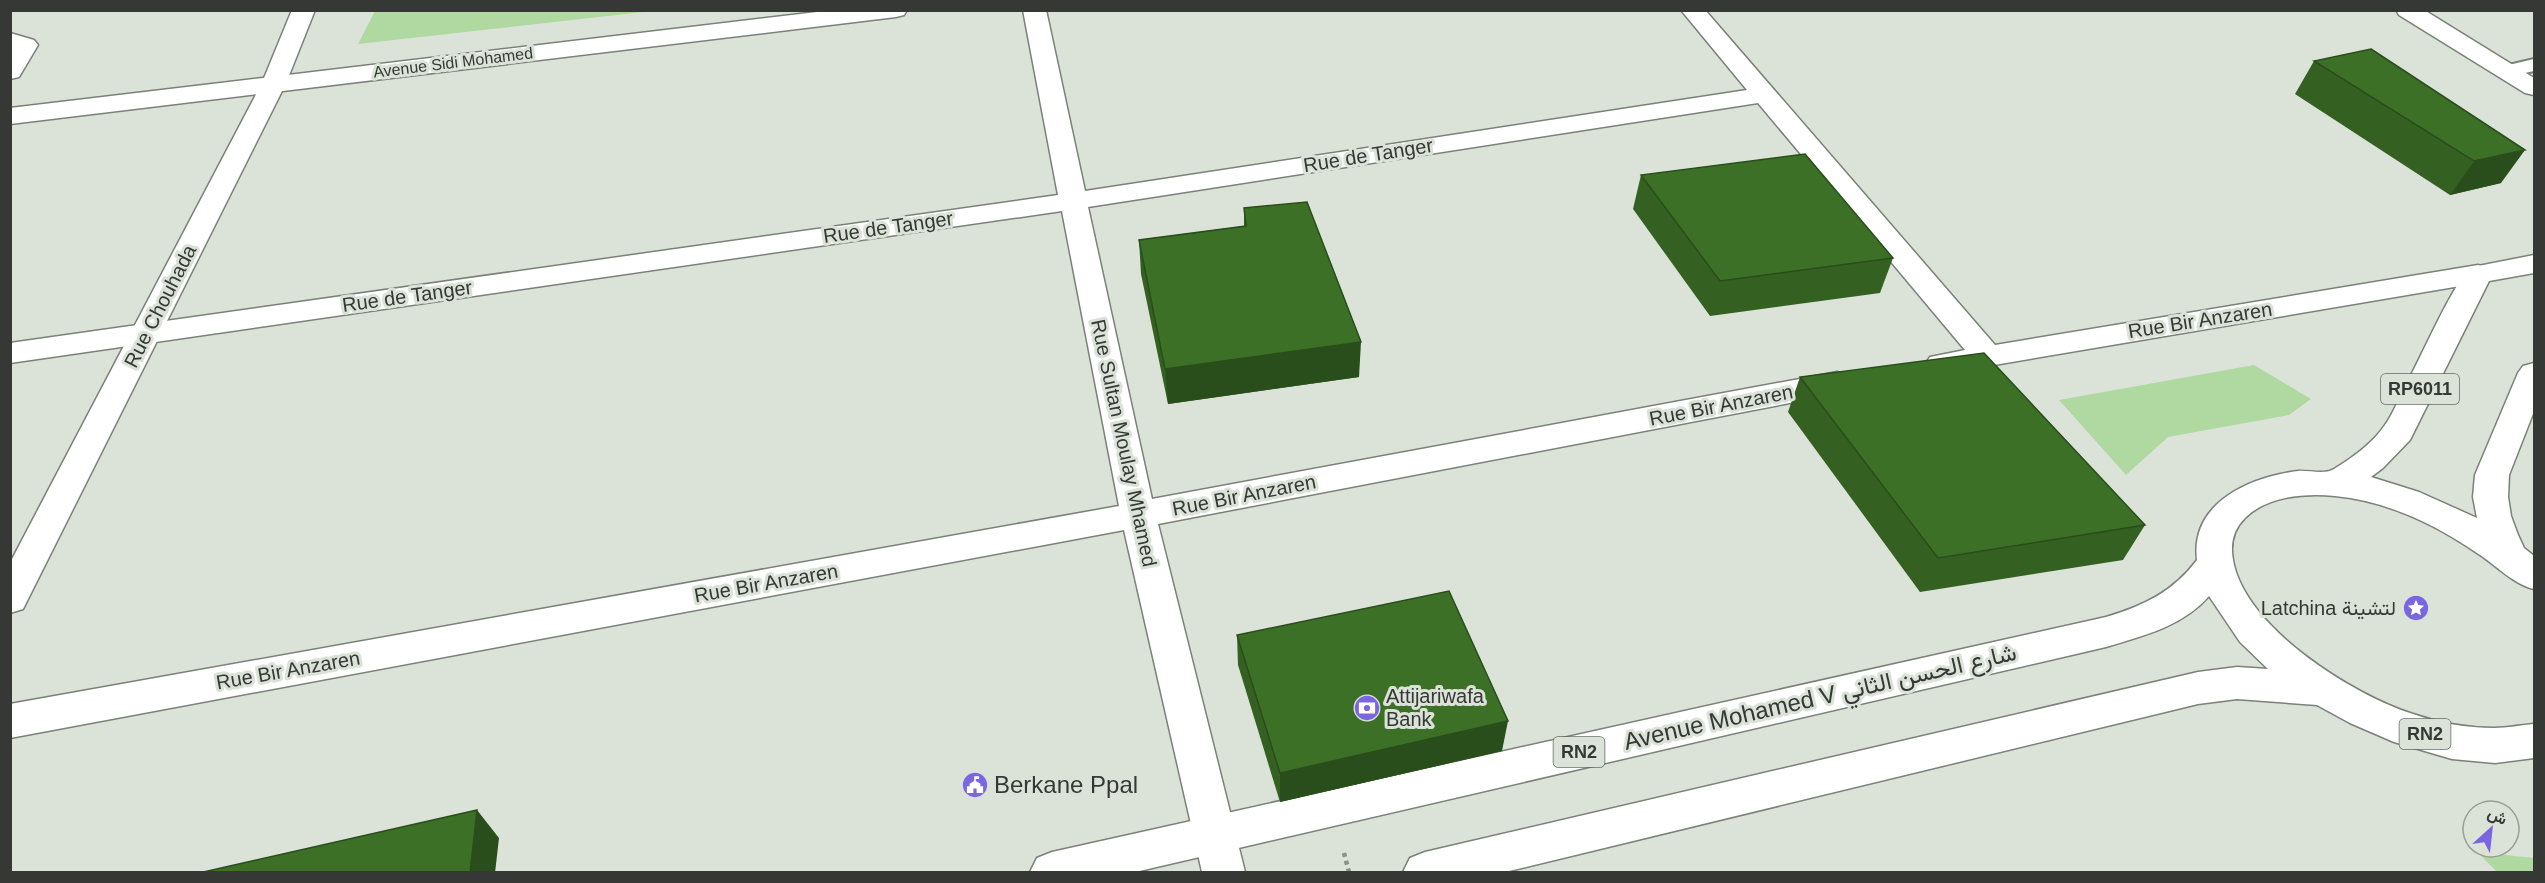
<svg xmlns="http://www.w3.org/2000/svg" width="2545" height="883" viewBox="0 0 2545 883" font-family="Helvetica,Vazirmatn,sans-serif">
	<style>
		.green { fill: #b0d9a2 }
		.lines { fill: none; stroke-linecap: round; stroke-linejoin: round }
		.lane-casing { stroke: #7a8178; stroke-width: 4 }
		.street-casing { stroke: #7a8178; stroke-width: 3 }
		.secondary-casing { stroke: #7a8178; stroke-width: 3 }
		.highway-casing { stroke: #7a8178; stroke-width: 3 }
		.path { stroke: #8a8f88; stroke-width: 4.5; stroke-dasharray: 4 4; stroke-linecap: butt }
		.lane { fill: #fff; fill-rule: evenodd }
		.street { fill: #fff; fill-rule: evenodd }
		.secondary { fill: #fff; fill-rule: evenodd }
		.highway { fill: #fff; fill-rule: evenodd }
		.wall { fill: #346021 }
		.shaded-wall { fill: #2a4e1b }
		.building { fill: #3c7026; stroke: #2a4e1b; stroke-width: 1.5 }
		.labels { text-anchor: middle; stroke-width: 6; stroke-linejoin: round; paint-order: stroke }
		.far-street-label { font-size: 16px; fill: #353834; stroke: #dbe3d9 }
		.shield { fill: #dbe3d9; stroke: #676b66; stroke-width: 1.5 }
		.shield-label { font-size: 18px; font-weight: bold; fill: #353834 }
		.street-label { font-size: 20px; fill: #353834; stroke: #dbe3d9 }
		.poi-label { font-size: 20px; fill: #353834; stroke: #dbe3d9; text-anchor: end }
		.near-street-label { font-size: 24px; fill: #353834; stroke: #dbe3d9 }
		.near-poi-label { font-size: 24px; fill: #353834; stroke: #dbe3d9; text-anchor: start }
	</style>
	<rect width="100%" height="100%" fill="#dbe3d9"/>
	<g class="green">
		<path d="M375 11V10L652 11 358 44Z"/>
		<path d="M2254 365 2311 399 2289 415 2168 437 2126 475 2059 400Z"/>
		<path d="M2477 852 2534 858V872H2497Z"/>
	</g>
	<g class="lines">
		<g class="lane-casing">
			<path id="lane" d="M2534 59V71L2507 77 2500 75 2496 71 2500 67Z"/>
		</g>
		<g class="street-casing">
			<g id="street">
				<path d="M834 10H907L904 15 896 17 10 124V108Z"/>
				<path d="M1023 10H1046L1085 191 1747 90 1681 10H1705L1995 345 2478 265 2488 268 2493 274 2488 280 2478 283 1941 374 1930 371 1925 364 1930 357 1965 350 1758 103 1088 207 1152 499 1837 372 1848 375 1853 383 1848 391 1837 394 1158 524 1245 872H1202L1124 530 10 738V704L1119 506 1062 211 10 363V343L1058 195Z"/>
				<path d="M10 33 34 40 38 45 19 77 10 79Z"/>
			</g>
		</g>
		<g class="secondary-casing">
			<g id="secondary">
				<path d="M292 10H315L286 83 23 609 10 613V563L262 83Z"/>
				<path d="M2396 10H2424L2534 78V95L2525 93 2399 15Z"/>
			</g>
		</g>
		<g class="highway-casing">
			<path id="highway" d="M2534 255V273L2489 281 2410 440 2383 468 2371 477 2419 492 2477 518 2473 497 2475 475 2518 373 2523 366 2534 363V411L2509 475 2508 497 2511 516 2518 535 2524 548 2534 556V589C2513 584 2496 565 2477 553 2435 524 2386 501 2335 496 2305 493 2267 496 2245 518 2233 530 2230 544 2233 560 2244 627 2353 695 2413 714 2439 723 2467 728 2494 728 2507 728 2521 725 2534 724V758L2495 763 2452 759 2394 742 2350 723 2317 705 2237 699 2198 704 1505 872H1403L1410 858 1425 852 2198 672 2237 667 2268 669 2240 642 2209 596C2183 626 2143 636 2106 647L1135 872H1030L1037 858 1052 852 2106 617C2143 606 2173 592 2197 560 2190 502 2251 477 2298 471 2309 470 2324 475 2334 469 2352 458 2373 443 2385 425 2393 414 2398 400 2404 389 2425 349 2443 305 2468 268Z"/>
		</g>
		<path class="path" d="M1344 853 1349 872"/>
		<use href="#lane" class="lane"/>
		<use href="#street" class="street"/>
		<use href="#secondary" class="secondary"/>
		<use href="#highway" class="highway"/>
	</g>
	<g class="wall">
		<path d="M2371 49 2501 183 2450 195 2295 94 2314 61Z"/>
		<path d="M1641 175 1893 258 1880 293 1710 316 1633 209Z"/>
		<path d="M1244 208 1359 377 1168 404 1141 274 1139 240 1244 226Z"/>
		<path d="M1800 377 2145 525 2123 560 1920 592 1788 412Z"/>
		<path d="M1237 635 1502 751 1280 802 1238 665Z"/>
	</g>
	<g class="shaded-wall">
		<path d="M2525 150 2501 183 2450 195 2474 161Z"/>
		<path d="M1361 342 1359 377 1168 404 1165 369Z"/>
		<path d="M1508 721 1502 751 1280 802V773Z"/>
		<path d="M477 810 499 838 495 873H470Z"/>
	</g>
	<g class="building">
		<path d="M2371 49 2525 150 2474 161 2314 61Z"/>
		<path d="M1805 154 1893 258 1720 281 1641 175Z"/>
		<path d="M1307 202 1361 342 1165 369 1139 240 1246 226 1244 208Z"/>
		<path d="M1984 353 2145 525 1938 558 1800 377Z"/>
		<path d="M1449 591 1508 721 1280 773 1237 635Z"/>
		<path d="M477 810 470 873H199Z"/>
	</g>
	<defs>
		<g id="sight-disc" transform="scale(1.35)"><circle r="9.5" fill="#7c65e0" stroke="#dbe3d9"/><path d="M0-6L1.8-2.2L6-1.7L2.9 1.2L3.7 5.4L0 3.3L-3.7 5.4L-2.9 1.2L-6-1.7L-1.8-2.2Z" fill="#fff"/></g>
		<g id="bank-disc" transform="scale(1.35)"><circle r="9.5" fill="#7c65e0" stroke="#dbe3d9"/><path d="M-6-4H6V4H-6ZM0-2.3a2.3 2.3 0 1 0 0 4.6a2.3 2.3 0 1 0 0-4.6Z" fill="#fff"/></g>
		<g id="civic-disc" transform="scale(1.35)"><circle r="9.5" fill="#7c65e0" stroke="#dbe3d9"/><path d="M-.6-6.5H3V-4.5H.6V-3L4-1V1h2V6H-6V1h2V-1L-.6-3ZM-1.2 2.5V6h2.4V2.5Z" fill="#fff"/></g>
	</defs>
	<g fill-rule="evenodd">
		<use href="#sight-disc" x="2416" y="608"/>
		<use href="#bank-disc" x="1367" y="708"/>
		<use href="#civic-disc" x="975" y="785"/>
	</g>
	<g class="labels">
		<g class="far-street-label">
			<text transform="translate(453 62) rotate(-7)" y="6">Avenue Sidi Mohamed</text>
		</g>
		<g class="shield">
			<rect x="2381" y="374" width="78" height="30" rx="4.5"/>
			<rect x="2399.5" y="719" width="51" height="30" rx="4.5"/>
			<rect x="1553.5" y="737" width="51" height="30" rx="4.5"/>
		</g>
		<g class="shield-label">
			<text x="2420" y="395">RP6011</text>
			<text x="2425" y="740">RN2</text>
			<text x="1579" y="758">RN2</text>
		</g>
		<g class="street-label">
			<text transform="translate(1368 155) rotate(-9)" y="7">Rue de Tanger</text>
			<text transform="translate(888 227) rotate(-8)" y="7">Rue de Tanger</text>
			<text transform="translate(407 296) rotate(-8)" y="7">Rue de Tanger</text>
			<text transform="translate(160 306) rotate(-63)" y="7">Rue Chouhada</text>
			<text transform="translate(2200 320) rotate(-9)" y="7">Rue Bir Anzaren</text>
			<text transform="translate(1721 405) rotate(-11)" y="7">Rue Bir Anzaren</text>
			<text transform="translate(1124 443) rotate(78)" y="7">Rue Sultan Moulay Mhamed</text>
			<text transform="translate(1244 495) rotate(-11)" y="7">Rue Bir Anzaren</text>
			<text transform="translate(766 583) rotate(-10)" y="7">Rue Bir Anzaren</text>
			<text transform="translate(288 670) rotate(-10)" y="7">Rue Bir Anzaren</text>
		</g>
		<g class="poi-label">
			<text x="2396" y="615">Latchina لتشينة</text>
			<text x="1386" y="703" text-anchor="start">Attijariwafa<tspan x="1386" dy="23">Bank</tspan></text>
		</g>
		<g class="near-street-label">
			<text transform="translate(1820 697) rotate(-13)" y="8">Avenue Mohamed V شارع الحسن الثاني</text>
		</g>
		<g class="near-poi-label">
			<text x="994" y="793">Berkane Ppal</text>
		</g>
	</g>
	<rect width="2545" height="883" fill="none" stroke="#353834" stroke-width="24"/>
	<g transform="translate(2491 829) rotate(27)"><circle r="28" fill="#dbe3d9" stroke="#999f97" stroke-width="1.5"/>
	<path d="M0-4.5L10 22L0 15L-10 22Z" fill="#7c65e0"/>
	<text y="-9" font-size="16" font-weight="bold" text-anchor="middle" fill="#353834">ش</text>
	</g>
</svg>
